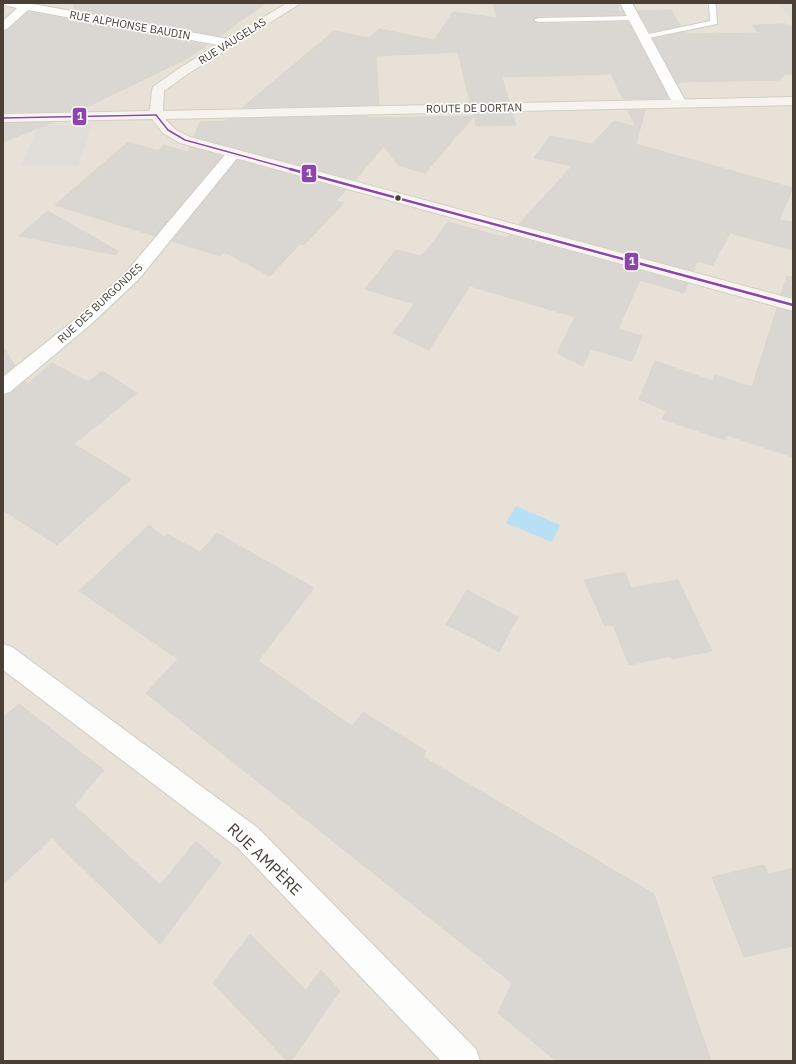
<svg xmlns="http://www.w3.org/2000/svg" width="796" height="1064" viewBox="0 0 796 1064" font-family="'IBM Plex Sans',sans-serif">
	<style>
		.residential { fill: #e7e1d7 }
		.industrial { fill: #e2ded8 }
		.parking { fill: #e1deda }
		.water { fill: #b7e0f4 }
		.building { fill: #dad6d1; stroke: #dbd6d0 }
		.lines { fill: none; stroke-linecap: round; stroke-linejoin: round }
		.lane-casing { stroke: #cfcbc6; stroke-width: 2 }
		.street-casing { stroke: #cfcbc6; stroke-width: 2 }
		.secondary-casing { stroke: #d4cec2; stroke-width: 2 }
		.lane { fill: #fdfdfc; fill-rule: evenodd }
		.street { fill: #fdfdfc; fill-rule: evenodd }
		.secondary { fill: #f7f4ef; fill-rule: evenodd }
		.bus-1-far1-casing { stroke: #fff; stroke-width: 3 }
		.bus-1-casing { stroke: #fff; stroke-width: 5 }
		.bus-1-far1 { stroke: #8e44ad; stroke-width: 1.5 }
		.bus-1 { stroke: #8e44ad; stroke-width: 2.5 }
		.bus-dot { fill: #4a4035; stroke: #fff; stroke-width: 1.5 }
		.labels { text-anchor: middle; stroke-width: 3.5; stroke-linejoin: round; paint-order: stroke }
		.far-street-label { font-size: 11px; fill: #4a4035; stroke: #fff }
		.near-street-label { font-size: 16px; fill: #4a4035; stroke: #fff }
		.line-badge { stroke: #fff; stroke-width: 1.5 }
		.badge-label { font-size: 11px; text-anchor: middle; font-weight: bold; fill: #fff }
	</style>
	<rect width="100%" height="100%" fill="#f2efea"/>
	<path class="residential" d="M3 3H777L793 22V1061H3Z"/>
	<path class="industrial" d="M777 3H793V22Z"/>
	<path class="parking" d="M39 125H93L78 165 21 166Z"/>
	<path class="water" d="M516 506 560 525 552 542 506 523Z"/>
	<g class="building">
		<path d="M74 3H266L220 36 74 10Z"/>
		<path d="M493 3H618L619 11H623L624 15 538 16 533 21 538 24 628 22 668 97 666 98 623 99 611 74 547 76 502 77 509 102 470 103 458 52 376 56 379 105 242 108 334 31 369 38 379 29 434 40 453 12 497 18Z"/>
		<path d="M671 10 681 26 650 32 638 11Z"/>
		<path d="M28 12 73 20 207 45 190 57 79 111 3 112V31L8 30Z"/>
		<path d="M785 24 793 28V75L792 74H784L780 80 681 82 678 85 653 39 686 32 687 34 759 33 752 25Z"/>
		<path d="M628 110H645L636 144 793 188 779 220 793 222V250L730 233 713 265 697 261 693 271 519 224 572 166 534 158 550 136 592 144 614 121 636 127Z"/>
		<path d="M512 113 516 125 476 126 474 116 425 173 398 165 384 146 355 180 194 137 200 122 226 121 228 119 368 116 366 118 474 116 473 114Z"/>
		<path d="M54 122 3 142V123Z"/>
		<path d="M128 142 158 151 164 145 188 152 190 147 222 156 155 236 55 205Z"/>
		<path d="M237 160 346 190 336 201 344 203 304 245 300 244 270 276 224 252 220 256 172 241Z"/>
		<path d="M48 211 118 251 116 255 19 236Z"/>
		<path d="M448 222 506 238 509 235 688 284 684 293 640 280 618 329 642 336 632 361 591 349 583 366 557 353 575 317 470 286 429 350 393 333 414 304 365 289 396 250 420 256 422 254H424Z"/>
		<path d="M787 276 793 277V297L781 294Z"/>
		<path d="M777 308 793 312V457L726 435 725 440 662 419 666 411 639 399 655 361 713 381 715 375 752 387Z"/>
		<path d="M3 347 15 366 3 375Z"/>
		<path d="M52 363 88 382 102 371 137 393 74 444 131 479 57 545 3 510V395L11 393 25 381 27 385Z"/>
		<path d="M149 525 164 537 167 534 200 552 217 533 314 588 258 661 352 726 363 712 426 751 423 757 654 894 711 1061H556L498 1013 512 983 146 693 178 659 79 591Z"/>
		<path d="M625 572 631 588 678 580 712 651 672 659 670 656 629 665 613 625 605 626 584 580Z"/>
		<path d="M467 590 518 617 499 652 446 624Z"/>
		<path d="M19 704 104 770 74 805 160 885 196 841 221 863 160 944 52 838 3 884V717Z"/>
		<path d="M764 865 768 874 793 868V946L744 957 712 877Z"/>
		<path d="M250 934 306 990 321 970 340 991 291 1061H287L213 983Z"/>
	</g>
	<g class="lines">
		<g class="lane-casing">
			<g id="lane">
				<path d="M709 4H715L716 6 717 24 644 39 640 37 644 35 710 21Z"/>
				<path d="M634 16 638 18 637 20 538 22 534 20 538 18Z"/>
			</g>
		</g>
		<g class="street-casing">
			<g id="street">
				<path d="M3 3H27L229 39 233 40 235 43 233 46 229 47 28 10 7 29 3 30V21L17 8 4 5Z"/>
				<path d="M620 3H632L687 104 685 107H675L673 104Z"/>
				<path d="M234 149 239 150 241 153 239 156 139 279 90 325 10 392 3 394V377L78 317 127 271 229 150Z"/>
				<path d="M3 644 12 647 258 828 476 1049 480 1061H441L238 848 3 670Z"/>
			</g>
		</g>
		<g class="secondary-casing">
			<path id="secondary" d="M287 3H301L189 73 164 91 163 111 793 97V105L165 119 176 130 190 137 793 299V311L180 143 163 133 152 119 3 122V114L150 111 152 90 153 87 181 67Z"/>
		</g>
		<use href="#lane" class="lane"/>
		<use href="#street" class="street"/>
		<use href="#secondary" class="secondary"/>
		<g class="bus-1-far1-casing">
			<g id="bus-1-far1">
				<path d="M156 115 168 130 185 140 294 170"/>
				<path d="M3 118 156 115"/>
			</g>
		</g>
		<g class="bus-1-casing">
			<path id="bus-1" d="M290 169 793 305"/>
		</g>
		<use href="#bus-1-far1" class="bus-1-far1"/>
		<use href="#bus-1" class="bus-1"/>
	</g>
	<circle class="bus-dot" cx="398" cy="198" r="3.5"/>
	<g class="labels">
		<g class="far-street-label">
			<text transform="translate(130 25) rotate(10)" y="4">RUE ALPHONSE BAUDIN</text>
			<text transform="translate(232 41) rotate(-32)" y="4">RUE VAUGELAS</text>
			<text transform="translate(474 108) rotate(-1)" y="4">ROUTE DE DORTAN</text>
			<text transform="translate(100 303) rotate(-43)" y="4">RUE DES BURGONDES</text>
		</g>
		<g class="near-street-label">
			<text transform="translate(265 859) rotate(44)" y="6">RUE AMPÈRE</text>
		</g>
	</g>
	<g class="line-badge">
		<rect x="72" y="107" width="15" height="19" rx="4" fill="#8e44ad"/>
		<rect x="301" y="164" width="16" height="19" rx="4" fill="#8e44ad"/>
		<rect x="624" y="252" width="15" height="19" rx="4" fill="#8e44ad"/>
	</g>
	<g class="badge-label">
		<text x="80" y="120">1</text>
		<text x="309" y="177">1</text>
		<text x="632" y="265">1</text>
	</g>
	<rect width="796" height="1064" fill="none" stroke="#4a4035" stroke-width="8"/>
</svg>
